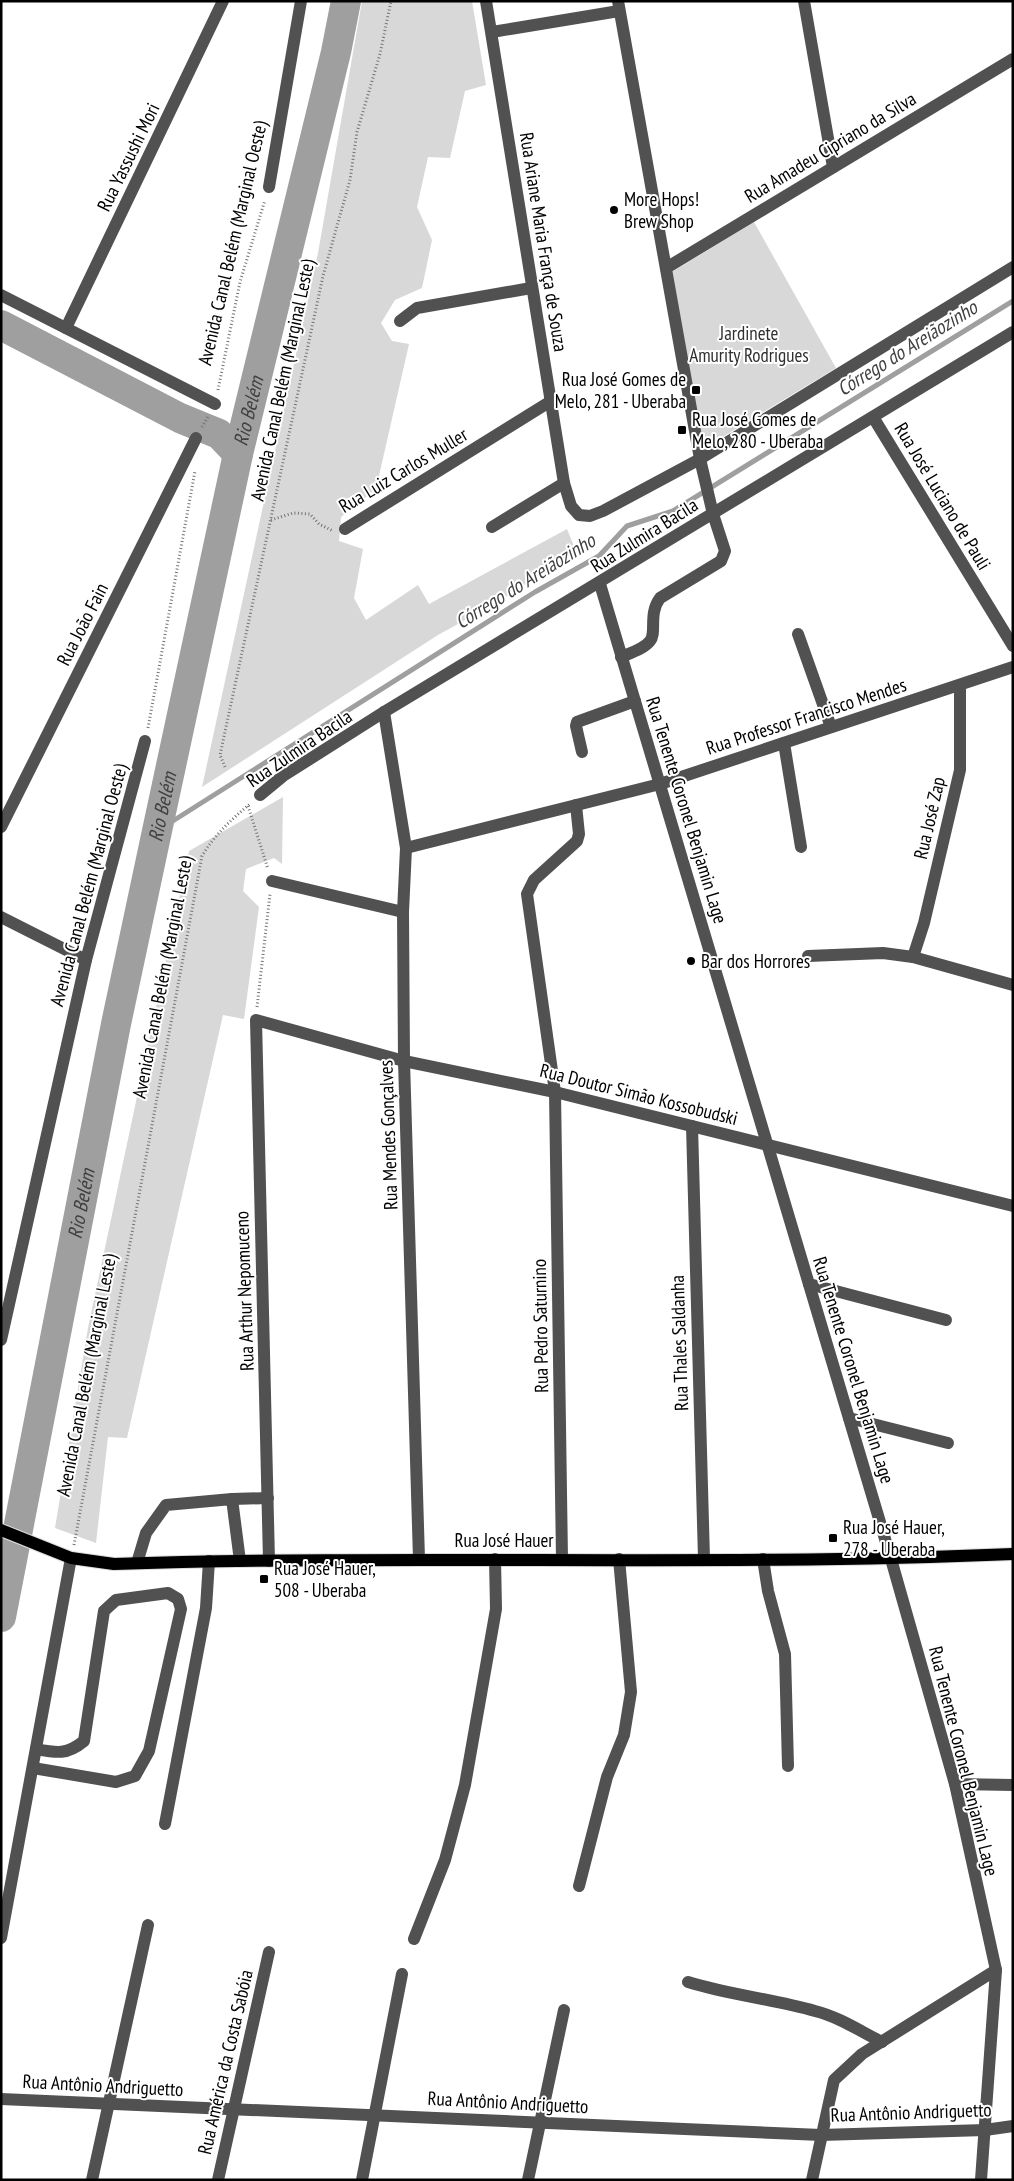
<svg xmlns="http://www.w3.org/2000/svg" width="1014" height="2181" viewBox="0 0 1014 2181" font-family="'PT Sans Narrow',sans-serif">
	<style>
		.green { fill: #d8d8d8 }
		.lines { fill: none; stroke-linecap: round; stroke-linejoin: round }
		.stream { stroke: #9f9f9f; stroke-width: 5 }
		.river { stroke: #9f9f9f; stroke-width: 30 }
		.major-casing { stroke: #dbdbdb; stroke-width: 14 }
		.path { stroke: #737373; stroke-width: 3; stroke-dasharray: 1 2.5; stroke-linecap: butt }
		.minor { stroke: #515151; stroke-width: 12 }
		.major { stroke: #000; stroke-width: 12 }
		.poi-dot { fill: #000; stroke: #fff; stroke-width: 2 }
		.labels { text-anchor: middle; stroke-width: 4; stroke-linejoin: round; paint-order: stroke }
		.street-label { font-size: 19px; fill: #000; stroke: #fff }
		.poi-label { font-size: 19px; fill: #000; stroke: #fff; text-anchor: start }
		.park-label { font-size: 19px; fill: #2f2f2f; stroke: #fff }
		.water-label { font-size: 20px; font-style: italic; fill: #404040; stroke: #fff }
	</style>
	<rect width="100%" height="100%" fill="#fff"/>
	<g class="green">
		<path d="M362 1H472L486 85 465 91 450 158 428 157 417 207 432 240 422 288 395 300 381 323 392 341 409 344 376 489 341 517 339 541 363 549 354 598 366 620 418 585 429 604 567 529 576 551 496 603 438 635 202 787 318 253Z"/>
		<path d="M754 222 836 368 703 449 672 272Z"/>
		<path d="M283 797 282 864 274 858 246 869 243 891 259 907 244 1019 223 1015 127 1438 108 1437 96 1543 55 1528 88 1328 189 851Z"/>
	</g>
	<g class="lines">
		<path class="stream" d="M157 831 535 592 599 556 627 526 673 511 1013 301"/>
		<g class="river">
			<path d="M1 325 180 418 219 434 238 454"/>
			<path id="s1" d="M1 1617 116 1024 157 831 238 454 336 52 346 1"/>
		</g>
		<g class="major-casing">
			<path id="major" d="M1 1530 71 1558 114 1564C414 1554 714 1567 1013 1554"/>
		</g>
		<g class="path">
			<path d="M218 390 240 282 265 200"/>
			<path d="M202 427 209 415"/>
			<path d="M271 520 293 513 310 514 319 524 333 531"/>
			<path d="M148 728 195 471"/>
			<path d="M225 767 220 755 323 276 350 180 357 132 380 54 391 1"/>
			<path d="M248 806 268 869"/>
			<path d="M257 1007 270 894"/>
			<path d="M74 1545 202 856C215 834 232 819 251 803"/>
		</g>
		<g class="minor">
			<path d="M486 1 564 483 571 506 579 515 590 516 603 511 700 459 1013 267"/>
			<path d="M618 1 700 459 713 514 725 551 721 561 660 598C648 614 657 633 650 641 644 649 630 653 621 657"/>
			<path d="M804 1 833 167"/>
			<path d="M492 32 619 11"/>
			<path d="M269 187 301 1"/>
			<path d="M666 268 1013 59"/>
			<path d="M1 295 215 404"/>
			<path d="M400 321 417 308 531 288"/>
			<path d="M66 328 223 1"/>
			<path d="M873 417 1013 646"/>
			<path d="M492 527 564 483"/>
			<path d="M345 529 551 401"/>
			<path d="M600 584 891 1559 955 1784 996 1970 981 2180"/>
			<path d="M798 634 831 727"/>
			<path d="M384 712 406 848 403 912 404 1061 419 1559"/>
			<path d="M784 743 801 847"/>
			<path d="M582 752 576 726 577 722 635 701"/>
			<path d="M260 795 283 776 384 712 1013 332"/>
			<path d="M1 827 196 438"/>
			<path d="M406 848 660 784 1013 667"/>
			<path d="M272 881 403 912"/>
			<path d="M1 917 86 960"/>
			<path d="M808 956 883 953 913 957 1013 985"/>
			<path d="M913 957 924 923 960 770V685"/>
			<path d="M692 1126 704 1559"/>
			<path d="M809 1284 946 1320"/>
			<path d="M1 1340 86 960 145 741"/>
			<path d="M849 1418 948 1443"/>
			<path d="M232 1499 268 1498"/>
			<path d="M562 1559 555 1092 527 894 534 880 577 841 579 834 576 805"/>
			<path d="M763 1559 768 1591 785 1654 788 1766"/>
			<path d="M269 1561 256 1020 404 1061 555 1092 1013 1206"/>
			<path d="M137 1563 146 1533 166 1505 232 1499 240 1561"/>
			<path d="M33 1768 116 1782 135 1776 149 1751 181 1609 178 1599 168 1593 116 1600 104 1611 84 1741C67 1755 57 1753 36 1749"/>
			<path d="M955 1784 1013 1785"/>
			<path d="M165 1824 206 1608 209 1561"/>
			<path d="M579 1886 607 1777 624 1735 631 1692 619 1559"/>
			<path d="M1 1938 71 1558"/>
			<path d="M414 1939 445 1860 465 1785 496 1609 495 1559"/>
			<path d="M688 1982C730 1995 773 1999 815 2011 839 2017 860 2031 882 2042"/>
			<path d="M1 2099 821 2135 985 2130 1013 2126"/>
			<path d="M92 2180 148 1925"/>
			<path d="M218 2180 269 1952"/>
			<path d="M362 2180 402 1974"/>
			<path d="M528 2180 564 2010"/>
			<path d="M812 2180 834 2080 862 2054 996 1970"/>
		</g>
		<use href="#major" class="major"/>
	</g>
	<g class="poi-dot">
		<circle cx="614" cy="210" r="5"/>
		<rect x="691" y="385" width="10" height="10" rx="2.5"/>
		<rect x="677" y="425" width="10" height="10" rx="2.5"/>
		<circle cx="691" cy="961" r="5"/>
		<rect x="828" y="1533" width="10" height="10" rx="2.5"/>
		<rect x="259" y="1574" width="10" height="10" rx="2.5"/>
	</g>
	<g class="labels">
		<g class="street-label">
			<text transform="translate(830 147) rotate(-31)" y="7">Rua Amadeu Cipriano da Silva</text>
			<text transform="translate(128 157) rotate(-64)" y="7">Rua Yassushi Mori</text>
			<text transform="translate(544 242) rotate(81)" y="7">Rua Ariane Maria França de Souza</text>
			<text transform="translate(232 243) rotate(-77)" y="7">Avenida Canal Belém (Marginal Oeste)</text>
			<text transform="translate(282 380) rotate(-78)" y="7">Avenida Canal Belém (Marginal Leste)</text>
			<text transform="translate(403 470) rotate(-31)" y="7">Rua Luiz Carlos Muller</text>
			<text transform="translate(943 496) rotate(59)" y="7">Rua José Luciano de Pauli</text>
			<text transform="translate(644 535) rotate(-32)" y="7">Rua Zulmira Bacila</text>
			<text transform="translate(82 624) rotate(-63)" y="7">Rua João Fain</text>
			<text transform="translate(806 716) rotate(-18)" y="7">Rua Professor Francisco Mendes</text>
			<text transform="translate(299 748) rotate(-34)" y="7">Rua Zulmira Bacila</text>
			<text transform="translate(687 810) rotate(73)" y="7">Rua Tenente Coronel Benjamin Lage</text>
			<text transform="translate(929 818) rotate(-77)" y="7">Rua José Zap</text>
			<text transform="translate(88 885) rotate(-75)" y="7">Avenida Canal Belém (Marginal Oeste)</text>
			<text transform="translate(162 977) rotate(-79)" y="7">Avenida Canal Belém (Marginal Leste)</text>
			<text transform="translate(639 1094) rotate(14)" y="7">Rua Doutor Simão Kossobudski</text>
			<text transform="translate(388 1135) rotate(-92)" y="7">Rua Mendes Gonçalves</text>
			<text transform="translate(244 1291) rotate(-92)" y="7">Rua Arthur Nepomuceno</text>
			<text transform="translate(540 1326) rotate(-91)" y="7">Rua Pedro Saturnino</text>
			<text transform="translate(679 1343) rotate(-92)" y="7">Rua Thales Saldanha</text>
			<text transform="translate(854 1370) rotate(73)" y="7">Rua Tenente Coronel Benjamin Lage</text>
			<text transform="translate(86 1375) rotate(-79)" y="7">Avenida Canal Belém (Marginal Leste)</text>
			<text x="504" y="1547">Rua José Hauer</text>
			<text transform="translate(964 1761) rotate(76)" y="7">Rua Tenente Coronel Benjamin Lage</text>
			<text transform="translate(225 2062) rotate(-77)" y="7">Rua América da Costa Sabóia</text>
			<text transform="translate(103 2085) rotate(3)" y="7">Rua Antônio Andriguetto</text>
			<text transform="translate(508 2102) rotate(3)" y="7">Rua Antônio Andriguetto</text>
			<text transform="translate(911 2112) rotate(-2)" y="7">Rua Antônio Andriguetto</text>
		</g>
		<g class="poi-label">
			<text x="624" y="206">More Hops!<tspan x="624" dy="22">Brew Shop</tspan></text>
			<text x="686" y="386" text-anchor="end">Rua José Gomes de<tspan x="686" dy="22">Melo, 281 - Uberaba</tspan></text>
			<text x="692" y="426">Rua José Gomes de<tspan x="692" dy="22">Melo, 280 - Uberaba</tspan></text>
			<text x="701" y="968">Bar dos Horrores</text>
			<text x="843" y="1534">Rua José Hauer,<tspan x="843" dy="22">278 - Uberaba</tspan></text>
			<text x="274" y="1575">Rua José Hauer,<tspan x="274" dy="22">508 - Uberaba</tspan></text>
		</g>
		<g class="park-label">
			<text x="749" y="340">Jardinete<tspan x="749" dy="22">Amurity Rodrigues</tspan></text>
		</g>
		<g class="water-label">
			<text transform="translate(907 348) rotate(-32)" y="7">Córrego do Areiãozinho</text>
			<text dy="7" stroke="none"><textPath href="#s1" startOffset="1231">Rio Belém</textPath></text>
			<text transform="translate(525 581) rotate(-32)" y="7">Córrego do Areiãozinho</text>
			<text dy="7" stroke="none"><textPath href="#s1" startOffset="826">Rio Belém</textPath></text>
			<text dy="7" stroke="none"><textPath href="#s1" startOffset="421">Rio Belém</textPath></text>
		</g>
	</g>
	<rect width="1014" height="2181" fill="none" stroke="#000000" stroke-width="5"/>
</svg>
